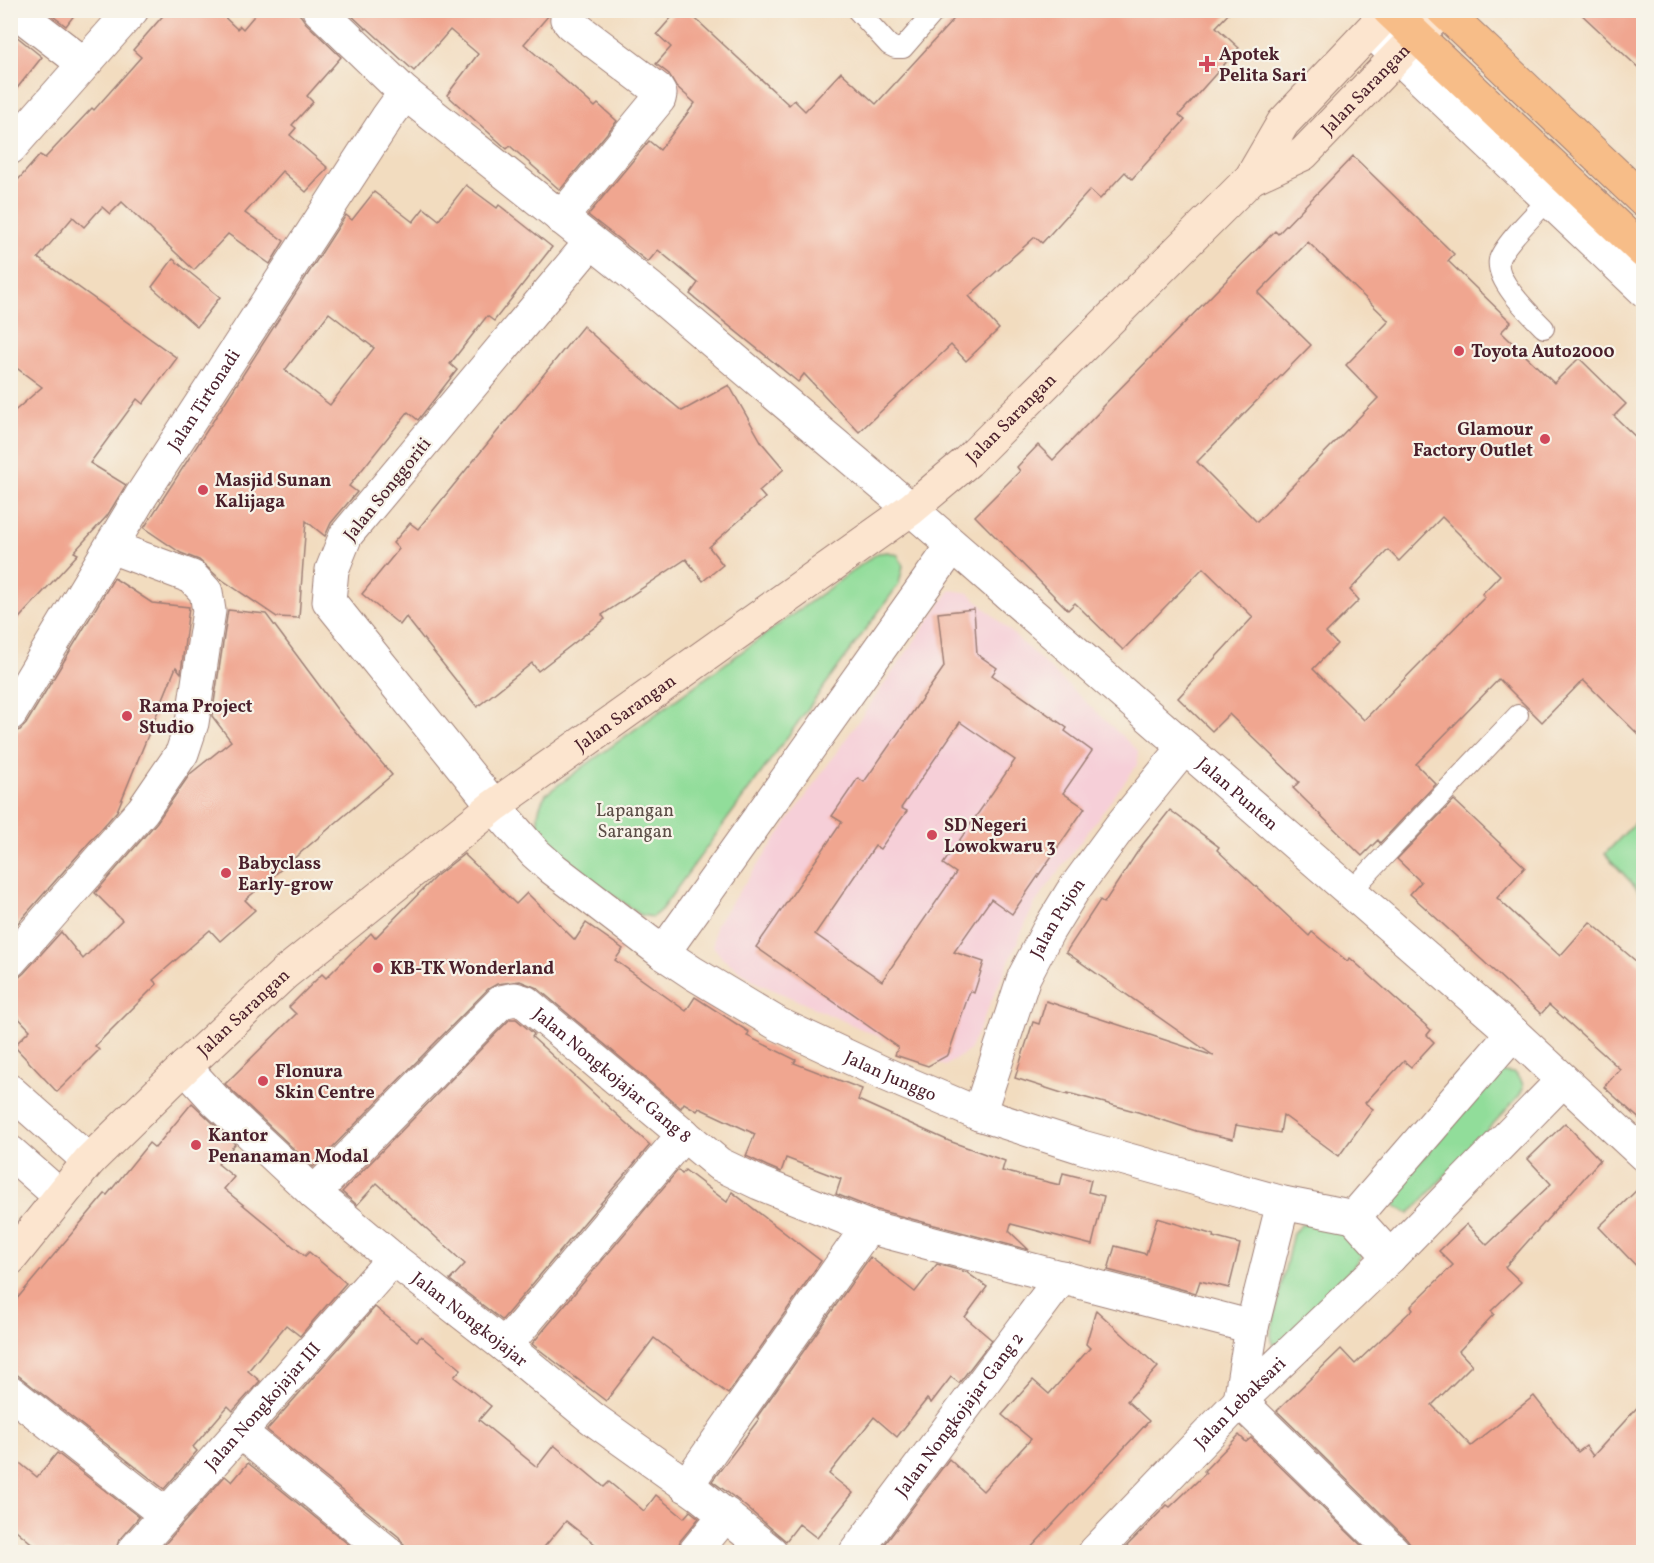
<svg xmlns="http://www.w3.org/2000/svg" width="1654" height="1563" viewBox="0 0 1654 1563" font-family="Vollkorn,serif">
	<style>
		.built { fill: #f6cfd8 }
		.green { fill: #91dd9a; stroke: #6e7e62; stroke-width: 1.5 }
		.building { fill: #f0a690; fill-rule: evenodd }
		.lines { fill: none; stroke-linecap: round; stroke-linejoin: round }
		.service-casing { stroke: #9e7e75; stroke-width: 22 }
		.minor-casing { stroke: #9e7e75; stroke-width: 35 }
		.secondary-casing { stroke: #9e7e75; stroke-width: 35 }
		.primary-casing { stroke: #9e7e75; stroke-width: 35 }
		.service { stroke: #fff; stroke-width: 20 }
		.minor { stroke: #fff; stroke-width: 33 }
		.secondary { stroke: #fce5cf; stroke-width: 33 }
		.primary { stroke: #f7bd88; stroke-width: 33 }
		.poi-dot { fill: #d1495b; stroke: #f7f3e8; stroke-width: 2 }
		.labels { text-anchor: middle; stroke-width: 4.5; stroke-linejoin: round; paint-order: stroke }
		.poi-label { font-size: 18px; font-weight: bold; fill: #4a1f2b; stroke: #f7f3e8; text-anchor: start }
		.street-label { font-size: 18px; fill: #4a1f2b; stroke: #f7f3e8 }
		.park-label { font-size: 18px; fill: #5c4e47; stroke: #f7f3e8 }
	</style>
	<rect width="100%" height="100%" fill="#f7f3e8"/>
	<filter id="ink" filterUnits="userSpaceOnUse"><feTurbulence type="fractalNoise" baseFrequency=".0167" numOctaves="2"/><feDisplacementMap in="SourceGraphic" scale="12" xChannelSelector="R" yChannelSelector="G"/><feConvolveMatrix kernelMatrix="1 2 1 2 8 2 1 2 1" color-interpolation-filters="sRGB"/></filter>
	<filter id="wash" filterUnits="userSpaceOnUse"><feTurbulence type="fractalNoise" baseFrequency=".008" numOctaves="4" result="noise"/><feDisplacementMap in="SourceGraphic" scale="24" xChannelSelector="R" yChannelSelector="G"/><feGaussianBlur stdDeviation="1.35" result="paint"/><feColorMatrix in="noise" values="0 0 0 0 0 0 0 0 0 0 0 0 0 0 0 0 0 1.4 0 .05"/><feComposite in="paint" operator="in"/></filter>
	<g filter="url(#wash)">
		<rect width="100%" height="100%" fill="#f2dcbf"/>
		<path class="built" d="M950 590 969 593 1138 751 1137 765 1034 905 969 1051 945 1066 758 983 723 959 713 946 715 926Z"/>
		<g class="green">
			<path d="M888 552 898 555 903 566 899 584 661 910 652 917 641 915C624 903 608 892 591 880 562 860 520 835 546 794L865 562 878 553Z"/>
			<path d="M1643 814V895L1605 854Z"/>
			<path d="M1503 1072 1514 1073 1522 1082 1523 1088 1519 1096 1414 1209 1409 1213 1396 1207 1391 1195 1493 1078Z"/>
			<path d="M1313 1223 1355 1234 1364 1252 1354 1266 1278 1347C1272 1344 1271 1339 1271 1332L1293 1233 1301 1225Z"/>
		</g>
		<g id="blocks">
			<g class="building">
				<path d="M45 10H78L66 26Z"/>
				<path d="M168 10H217L237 29 240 26 243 29 259 10H295L301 16 306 23 341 57 307 96 313 102 292 125 296 128 290 135 328 168 306 192 282 171 245 213 284 241 270 264 228 234 194 270 122 202 110 214 102 207 84 227 73 217 38 258 177 358 143 404 137 399 90 463 126 485 107 516 74 552 78 554 10 628V415L42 387 10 363V189L40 155 45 158 92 108 94 110 141 57 133 50Z"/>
				<path d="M349 10H550L549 15 524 44 595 107 598 104 617 121 560 190 510 146 507 149 447 95 478 54 450 30 414 71 367 28 366 29 348 12Z"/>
				<path d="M678 10H686L789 105 794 100 805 111 841 72 876 104 962 10H1232L1216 27 1239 48 1179 115 1185 120 1132 179 1125 172 1100 199 1090 190 1042 243 1035 237 969 296 999 329 966 361 951 345 859 432 804 374 798 382 690 294 698 283 658 250 648 262 588 215 649 141 660 150 695 103 676 86 669 74 656 64 671 47 657 34Z"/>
				<path d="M1577 10H1644V73Z"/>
				<path d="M10 31 42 57 10 97Z"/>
				<path d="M1353 156 1454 254 1448 261 1511 322 1501 332 1554 383 1579 358 1626 404 1614 416 1644 445V740L1583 680 1542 722 1499 679 1416 764 1436 784 1380 843 1378 840 1362 856 1293 788 1299 782 1229 714 1212 731 1178 698 1253 617 1203 568 1123 650 1075 603 1068 610 975 516 1020 471 1017 467 1038 445 1053 460 1102 409 1101 408 1275 231 1278 234ZM1308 242 1389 321 1346 365 1378 398 1257 522 1197 462 1311 345 1258 293ZM1442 517 1500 575 1482 594 1485 597 1364 720 1313 669 1337 644 1326 633 1359 600 1350 590 1388 550 1399 561Z"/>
				<path d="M466 185 497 208 499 205 552 247 494 321 487 316 450 364 457 370 418 420 408 412 349 486 357 492 331 523 325 536 306 521 299 618 277 617 218 577 199 560 181 553 144 528 346 215 352 220 374 192 413 222 424 208 439 220ZM329 313 374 348 330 405 285 370Z"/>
				<path d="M173 259 220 297 197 327 152 287Z"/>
				<path d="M583 326 632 370 682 411 729 385 762 443 784 469 759 491 765 498 709 547 723 565 703 581 686 559 602 615 605 619 538 671 532 663 477 707 406 617 400 625 362 594 399 549 393 543 410 523 418 529Z"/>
				<path d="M114 578 152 603 189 607 181 673 176 667 117 811 10 932V733L20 730 26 724Z"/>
				<path d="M974 609 977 654 997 668 992 675 1067 728 1065 731 1092 751 1063 793 1085 808 1012 914 991 899 954 952 984 962 974 993 970 991 948 1055 928 1066 895 1055 898 1047 756 947 842 822 832 816 858 778 864 782 944 667 938 613ZM960 722 1015 760 943 864 956 873 882 981 815 934 875 846 880 849 907 811 901 808Z"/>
				<path d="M228 610 266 614 339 712 392 775 245 900 255 910 220 941 210 930 153 980 157 984 95 1046 99 1050 57 1092 14 1046 30 1030 10 1009V979H17L24 973 61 932 83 959 122 920 95 893 157 822 190 774 231 741 212 716Z"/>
				<path d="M1454 800 1525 867 1497 898 1560 956 1590 922 1644 968V1123L1604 1087 1620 1069 1549 1005 1541 1014 1410 894 1421 882 1397 859Z"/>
				<path d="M1170 810 1219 847 1217 850 1309 936 1312 932 1347 961 1350 958 1431 1030 1427 1035 1434 1042 1411 1067 1404 1061 1365 1103 1373 1109 1339 1156 1283 1115 1280 1133 1236 1125 1233 1139 1196 1131 1138 1112 1068 1093V1095L1015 1078 1033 1022 1039 1024 1046 1001 1214 1056 1066 952 1100 900 1104 903 1140 848Z"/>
				<path d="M464 854 516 904 527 893 575 940 586 923 623 949 615 960 686 1011 695 997 749 1032 747 1036 796 1060 794 1063 862 1089 858 1100 949 1141 1005 1161 1002 1171 1060 1185 1063 1173 1091 1180 1088 1192 1104 1196 1092 1245 1011 1224 1009 1231 1029 1250 874 1209 836 1194 841 1179 786 1158 781 1172 767 1166 746 1156 755 1134 699 1108 697 1111 684 1103 681 1108 537 988 520 981 497 984 488 989 313 1167 225 1084 296 1014 289 1007 322 974 326 978 371 933 375 938 435 877Z"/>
				<path d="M510 1019H516L534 1034 532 1037 650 1145 502 1320 450 1280 465 1264 377 1183 357 1205 342 1192Z"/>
				<path d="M192 1103 235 1144 218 1164 234 1177 224 1189 305 1256 309 1252 346 1283 300 1336 286 1325 248 1371 260 1381 233 1411 228 1406 193 1447 197 1451 164 1489 10 1369V1307L105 1194 107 1195 149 1143 155 1148Z"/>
				<path d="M1565 1123 1600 1160 1505 1267 1521 1282 1491 1311 1494 1314 1459 1351 1472 1365 1432 1405 1471 1446 1534 1396 1578 1452 1586 1446 1593 1456 1644 1400V1552H1412V1546L1407 1539 1277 1411 1341 1349 1355 1364 1413 1309 1411 1306 1453 1265 1439 1251 1467 1224 1487 1245 1551 1184 1528 1159Z"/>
				<path d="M678 1170 682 1174 685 1170 727 1202 732 1192 821 1261 728 1394 654 1338 606 1401 532 1344Z"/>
				<path d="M1644 1183V1274L1599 1227Z"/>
				<path d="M1157 1218 1214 1235 1213 1237 1240 1244 1229 1288 1200 1281 1196 1293 1108 1270 1115 1246 1146 1254Z"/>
				<path d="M870 1257 915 1292 937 1264 966 1272 987 1287 965 1317 992 1340 959 1383 951 1377 931 1403 927 1399 897 1437 874 1417 829 1474 853 1493 817 1538 799 1524 786 1541 738 1500 712 1481 759 1419 757 1417Z"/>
				<path d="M375 1307 417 1341 421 1336 461 1369 454 1377 491 1406 479 1420 537 1467 554 1445 604 1487 609 1482 644 1511 656 1495 684 1518 690 1511 699 1518 680 1541 677 1552H605L566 1521 540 1552H405L404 1545 399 1537 267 1430Z"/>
				<path d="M1096 1310 1158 1367 1127 1401 1149 1421 1027 1552H879L949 1459 983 1491 1031 1439 1002 1415 1033 1380 1049 1394 1090 1348 1086 1344Z"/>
				<path d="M1239 1435 1246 1442 1251 1438 1368 1552H1121L1167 1505 1170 1507 1206 1473 1204 1471Z"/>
				<path d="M57 1453 139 1517 119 1540 115 1552H42L10 1525V1455L37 1477Z"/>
				<path d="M248 1463 358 1552H158L225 1476 232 1482Z"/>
			</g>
		</g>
	</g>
	<g filter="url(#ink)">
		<use href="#blocks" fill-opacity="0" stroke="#9e7e75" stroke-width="1.5"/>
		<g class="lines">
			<g class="service-casing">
				<g id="service">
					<path d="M857 10 889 45 895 48H903L936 10"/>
					<path d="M1544 328C1530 314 1495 281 1499 260 1502 246 1538 211 1549 199"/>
					<path d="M1351 891 1518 715"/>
				</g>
			</g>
			<g class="minor-casing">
				<g id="minor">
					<path d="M14 10 83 63"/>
					<path id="s1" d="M319 10 405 93 651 289 911 509 1513 1033 1644 1155"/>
					<path d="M1371 31 1644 290"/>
					<path d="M10 148 132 10"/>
					<path d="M561 218 659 99 660 94 657 89 571 24 567 19 571 10"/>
					<path id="s2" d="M591 242 346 535 332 570 329 601 494 806 535 853 552 868 663 953 693 973 778 1024 885 1074 979 1114 1082 1147 1283 1203 1354 1217"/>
					<path id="s3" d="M10 714 141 496 387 118 405 93"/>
					<path d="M663 953 952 547"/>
					<path d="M10 961 143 810 182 753 192 723 209 611 206 592 192 577 111 547"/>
					<path id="s4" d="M185 1067 215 1100 314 1193 393 1259 505 1346 592 1418 700 1495 771 1552"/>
					<path d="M10 1091 89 1161"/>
					<path id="s5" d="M979 1114 1024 977 1048 931 1072 892 1119 828 1184 748"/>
					<path d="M10 1152 60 1196"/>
					<path id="s6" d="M314 1193 501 1002 515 999 525 1002 719 1164 759 1183 868 1227 1252 1327"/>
					<path d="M1354 1217 1513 1033"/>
					<path d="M1354 1217 1390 1257"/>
					<path d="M505 1346 684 1134"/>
					<path d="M10 1392 166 1515"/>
					<path d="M1240 1401 1394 1552"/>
					<path d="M1240 1401 1252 1327 1283 1203"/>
					<path d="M240 1432 387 1552"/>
					<path d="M686 1486 868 1227"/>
					<path id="s7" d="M133 1552 393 1259"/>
					<path d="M695 1552 726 1514"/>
					<path id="s8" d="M856 1552 1062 1277"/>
					<path id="s9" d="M1095 1552 1240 1401 1390 1257 1563 1080"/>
				</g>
			</g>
			<g class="secondary-casing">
				<g id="secondary">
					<path id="s10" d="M1251 178 1303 154 1442 10"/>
					<path id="s11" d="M10 1259 89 1161 185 1067 285 973 494 806 911 509 968 461 1251 178 1283 123 1390 10"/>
				</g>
			</g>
			<g class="primary-casing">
				<g id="primary">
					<path d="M1389 10 1644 252"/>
					<path d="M1443 10 1644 201"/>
				</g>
			</g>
			<use href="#service" class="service"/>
			<use href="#minor" class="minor"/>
			<use href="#secondary" class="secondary"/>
			<use href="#primary" class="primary"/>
		</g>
	</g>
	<g class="poi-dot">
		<path d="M1204 55h6v6h6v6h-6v6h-6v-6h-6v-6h6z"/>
		<circle cx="1459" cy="351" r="6"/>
		<circle cx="1545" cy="439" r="6"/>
		<circle cx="203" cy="490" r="6"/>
		<circle cx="127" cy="716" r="6"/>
		<circle cx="932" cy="835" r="6"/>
		<circle cx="226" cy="873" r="6"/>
		<circle cx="378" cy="968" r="6"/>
		<circle cx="263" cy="1081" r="6"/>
		<circle cx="196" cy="1145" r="6"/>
	</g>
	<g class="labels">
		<g class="poi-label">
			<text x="1219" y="60">Apotek<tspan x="1219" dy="21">Pelita Sari</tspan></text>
			<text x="1471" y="357">Toyota Auto2000</text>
			<text x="1533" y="435" text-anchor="end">Glamour<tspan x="1533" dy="21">Factory Outlet</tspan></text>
			<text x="215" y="486">Masjid Sunan<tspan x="215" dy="21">Kalijaga</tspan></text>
			<text x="139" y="712">Rama Project<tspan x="139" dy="21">Studio</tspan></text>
			<text x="944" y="831">SD Negeri<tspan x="944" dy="21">Lowokwaru 3</tspan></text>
			<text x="238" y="869">Babyclass<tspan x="238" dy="21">Early-grow</tspan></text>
			<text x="390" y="974">KB-TK Wonderland</text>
			<text x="275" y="1077">Flonura<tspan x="275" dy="21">Skin Centre</tspan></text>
			<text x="208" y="1141">Kantor<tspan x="208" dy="21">Penanaman Modal</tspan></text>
		</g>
		<g class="street-label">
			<text dy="6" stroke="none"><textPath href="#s10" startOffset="147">Jalan Sarangan</textPath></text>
			<text dy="6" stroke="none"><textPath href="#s3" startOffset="369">Jalan Tirtonadi</textPath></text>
			<text dy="6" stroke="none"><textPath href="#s11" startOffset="1312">Jalan Sarangan</textPath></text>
			<text transform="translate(387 489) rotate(-51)" y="6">Jalan Songgoriti</text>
			<text dy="6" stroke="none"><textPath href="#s11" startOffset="826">Jalan Sarangan</textPath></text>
			<text dy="6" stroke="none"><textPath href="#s1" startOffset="1208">Jalan Punten</textPath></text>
			<text dy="6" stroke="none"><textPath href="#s5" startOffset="212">Jalan Pujon</textPath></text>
			<text dy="6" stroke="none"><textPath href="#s11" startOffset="340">Jalan Sarangan</textPath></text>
			<text dy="6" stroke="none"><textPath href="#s6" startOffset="406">Jalan Nongkojajar Gang 8</textPath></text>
			<text dy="6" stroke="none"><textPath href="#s2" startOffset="1198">Jalan Junggo</textPath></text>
			<text dy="6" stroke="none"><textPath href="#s4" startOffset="381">Jalan Nongkojajar</textPath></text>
			<text dy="6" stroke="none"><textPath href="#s9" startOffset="208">Jalan Lebaksari</textPath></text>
			<text dy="6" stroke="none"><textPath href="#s7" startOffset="195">Jalan Nongkojajar III</textPath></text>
			<text dy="6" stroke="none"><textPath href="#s8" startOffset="172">Jalan Nongkojajar Gang 2</textPath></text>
		</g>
		<g class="park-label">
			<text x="635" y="816">Lapangan<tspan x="635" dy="21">Sarangan</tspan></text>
		</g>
	</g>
	<rect width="1654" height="1563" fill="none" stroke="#f7f3e8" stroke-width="36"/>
</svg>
